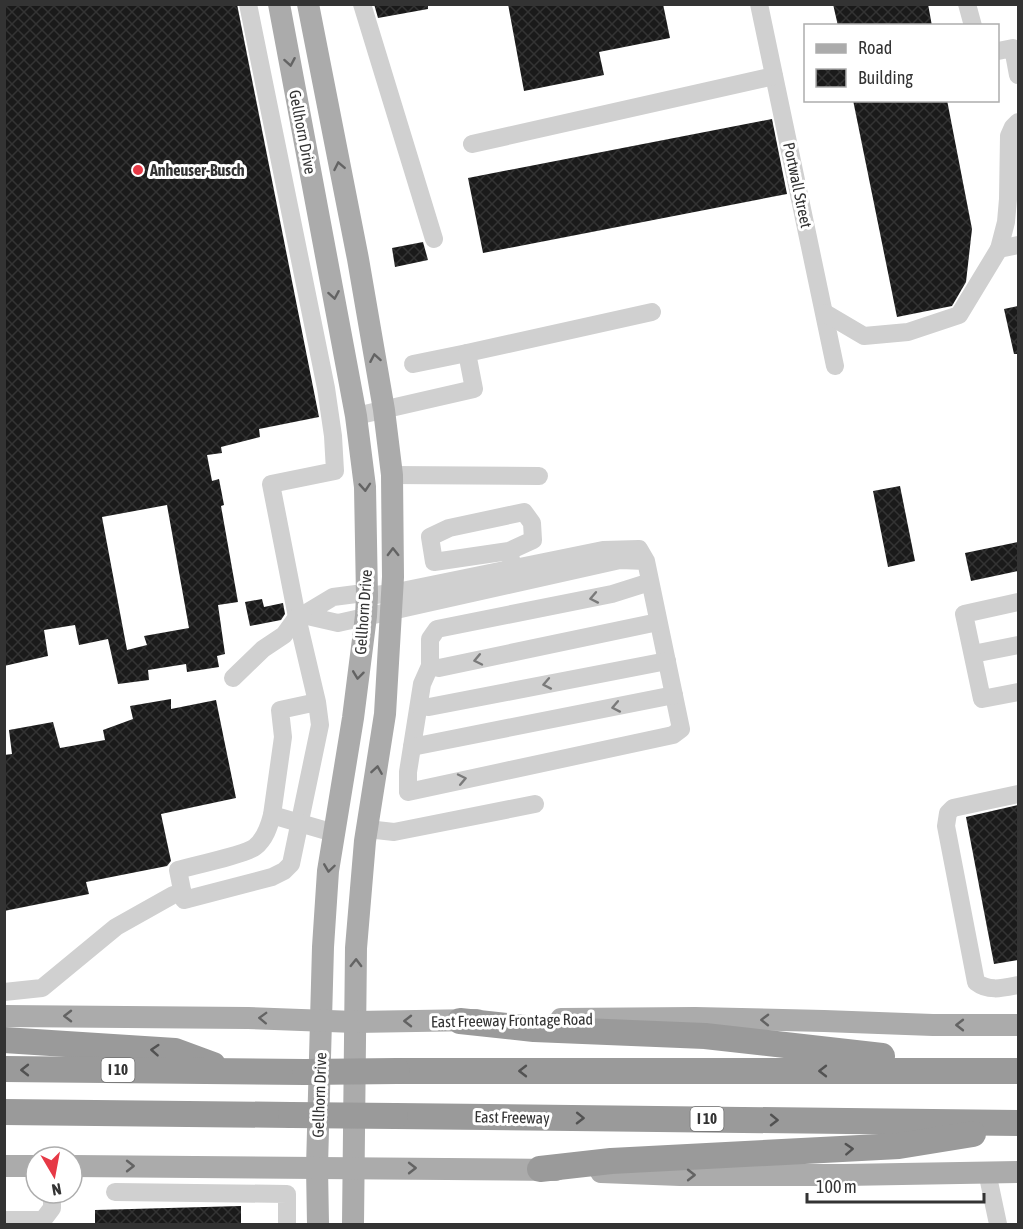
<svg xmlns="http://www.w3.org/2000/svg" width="1023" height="1229" viewBox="0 0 1023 1229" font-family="'Asap Condensed',sans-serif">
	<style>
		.building { fill: url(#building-cross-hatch); fill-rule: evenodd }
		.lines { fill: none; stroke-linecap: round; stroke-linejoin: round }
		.minor { stroke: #d0d0d0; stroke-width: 18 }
		.major { stroke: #ababab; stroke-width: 22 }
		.highway { stroke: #9a9a9a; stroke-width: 26 }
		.highway-bridge { stroke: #9a9a9a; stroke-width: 26 }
		.oneway { stroke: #636363 }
		.oneway2 { stroke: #7a7a7a }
		.oneway3 { stroke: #525252 }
		.poi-dot { fill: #e63946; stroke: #fff; stroke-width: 2 }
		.labels { text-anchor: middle; stroke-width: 6; stroke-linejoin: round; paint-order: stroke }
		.shield { fill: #fff; stroke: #707070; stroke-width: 1.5 }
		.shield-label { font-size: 15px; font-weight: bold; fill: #333 }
		.street-label { font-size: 16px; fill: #333; stroke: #fff }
		.poi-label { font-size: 16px; font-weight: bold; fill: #333; stroke: #fff; text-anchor: start }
	</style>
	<defs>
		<pattern id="building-cross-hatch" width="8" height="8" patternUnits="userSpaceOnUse" patternTransform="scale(1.5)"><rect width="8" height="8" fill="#1a1a1a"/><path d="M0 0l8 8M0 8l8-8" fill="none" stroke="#333"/></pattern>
	</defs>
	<rect width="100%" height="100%" fill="#fff"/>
	<g class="building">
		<path d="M4 4H237L319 417 259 429 260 437 221 447 222 453 207 455 212 481 219 479 224 505 221 506 238 602 218 605 225 654 217 656 219 667 187 672 186 664 148 670 149 680 118 684 108 639 79 645 75 625 44 630 48 656 4 666ZM167 505 189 628 144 636 147 645 127 650 102 517Z"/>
		<path d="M374 4H428V9L378 18Z"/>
		<path d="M508 4H663L670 38 599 52 604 75 524 91Z"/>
		<path d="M833 4H928L932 26H838Z"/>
		<path d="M853 100H947L972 229 966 282 952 306 897 317Z"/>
		<path d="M772 119 787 194 483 253 468 178Z"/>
		<path d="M423 242 428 260 395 267 392 248Z"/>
		<path d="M1018 306V354H1014L1004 309Z"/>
		<path d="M900 486 915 561 888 567 873 491Z"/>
		<path d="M1018 542V571L971 581 965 553Z"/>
		<path d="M262 599 264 607 283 603 285 614 281 620 250 626 245 602Z"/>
		<path d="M171 699V709L216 700 236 798 161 814 171 861 167 866 86 882 89 894 4 911V755L12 754 9 730 53 722 60 748 105 740 103 730 133 719 130 706Z"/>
		<path d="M1018 805V960L994 964 966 817Z"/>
		<path d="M241 1206V1224H95V1210Z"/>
	</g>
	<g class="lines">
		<g class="minor">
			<path d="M248 4 326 388 333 436 335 471 271 484 297 617 317 702 320 725 291 864 284 871 272 877 184 900 178 870C192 866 247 854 255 847 265 839 269 827 272 815L283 737 280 710 317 702"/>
			<path d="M362 4 434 239"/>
			<path d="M759 4 835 366"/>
			<path d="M967 4 973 26"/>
			<path d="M998 51 1013 48 1018 75"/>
			<path d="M472 144 774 76"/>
			<path d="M999 249 1006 222 1008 199 1009 136 1013 127 1018 122"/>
			<path d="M825 313 864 336 908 332 959 315 999 249 1018 245"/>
			<path d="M413 364 467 353"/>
			<path d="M356 416 474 389 467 353 652 312"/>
			<path d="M392 475 539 476"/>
			<path d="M509 551 533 540 532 523 524 512 449 528 430 537 434 562 509 551 516 580"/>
			<path d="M646 561 639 549 603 550 392 593 367 596 356 594 333 597 303 615 338 623 620 560 646 561 681 729 673 735 408 792V772L422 684 430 666V639L437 629 612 594 650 582"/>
			<path d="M1018 602 964 614 982 699 1018 692"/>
			<path d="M973 654 1018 645"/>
			<path d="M430 666 439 668 658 622"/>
			<path d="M233 678 263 649 284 635 297 617 303 615"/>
			<path d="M419 706 429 707 667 661"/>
			<path d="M412 747 674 695"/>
			<path d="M1018 794 953 808 948 813 946 826 976 982C989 992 1003 988 1018 985"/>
			<path d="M272 815 334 833"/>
			<path d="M367 829 394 832 535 804"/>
			<path d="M4 992 42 988 116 927 173 895 183 893"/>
			<path d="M987 1172 998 1224"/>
			<path d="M115 1192 287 1194V1224"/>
			<path d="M4 1220H43L52 1208V1193"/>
		</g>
		<g class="major">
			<path d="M279 4 356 416 365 487 367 596 366 616 353 718 328 871 323 947 317 1167 318 1224"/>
			<path d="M308 4 358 259 384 410 392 475 393 577 385 714 365 841 356 948 353 1224"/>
			<path d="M4 1016 248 1018 355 1022 477 1020"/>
			<path d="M561 1019 695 1018 824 1021 933 1025H1018"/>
			<path d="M4 1166H36"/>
			<path d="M72 1166 556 1170"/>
			<path d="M601 1172 680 1175H844L1018 1172"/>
		</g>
		<g class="highway">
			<path d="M460 1021 534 1029 705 1036 882 1056"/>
			<path d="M4 1040 175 1051 213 1065"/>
			<path d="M4 1069 305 1072"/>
			<path d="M397 1071H1018"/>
			<path d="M4 1112 291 1115"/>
			<path d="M395 1116 1018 1123"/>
			<path d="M540 1169 611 1161 899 1146 973 1134"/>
		</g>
		<g class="highway-bridge">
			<path d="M305 1072 397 1071"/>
			<path d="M291 1115 395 1116"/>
		</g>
	</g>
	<defs><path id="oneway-chevron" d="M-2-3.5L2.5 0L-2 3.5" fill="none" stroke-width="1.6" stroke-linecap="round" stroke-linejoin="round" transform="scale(1.5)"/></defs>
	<g class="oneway">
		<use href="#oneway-chevron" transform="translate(290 62) rotate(80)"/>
		<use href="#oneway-chevron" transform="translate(339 166) rotate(-101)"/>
		<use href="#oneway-chevron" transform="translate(334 295) rotate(80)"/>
		<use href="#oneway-chevron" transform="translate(375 358) rotate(-100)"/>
		<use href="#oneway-chevron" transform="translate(365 487) rotate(86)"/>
		<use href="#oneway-chevron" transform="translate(393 552) rotate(-91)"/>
		<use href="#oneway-chevron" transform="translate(358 675) rotate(97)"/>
		<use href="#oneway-chevron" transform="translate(377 770) rotate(-81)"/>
		<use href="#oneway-chevron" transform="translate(329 868) rotate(98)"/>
		<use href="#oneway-chevron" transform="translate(356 963) rotate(-89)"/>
		<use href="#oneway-chevron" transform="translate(68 1016) rotate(-180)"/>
		<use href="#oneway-chevron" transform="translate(263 1018) rotate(-178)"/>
		<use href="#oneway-chevron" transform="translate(765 1020) rotate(-179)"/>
		<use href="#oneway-chevron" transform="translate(408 1021) rotate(180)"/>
		<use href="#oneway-chevron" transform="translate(960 1025) rotate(180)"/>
		<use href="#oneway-chevron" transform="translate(130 1166)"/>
		<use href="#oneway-chevron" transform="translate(412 1168)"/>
		<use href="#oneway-chevron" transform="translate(691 1175)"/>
	</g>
	<g class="oneway2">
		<use href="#oneway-chevron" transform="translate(594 598) rotate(169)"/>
		<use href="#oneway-chevron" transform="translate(478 660) rotate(168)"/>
		<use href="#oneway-chevron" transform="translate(547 684) rotate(169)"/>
		<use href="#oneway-chevron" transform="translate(616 707) rotate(169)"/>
		<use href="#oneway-chevron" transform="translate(462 779) rotate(-12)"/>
	</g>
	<g class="oneway3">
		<use href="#oneway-chevron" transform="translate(155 1050) rotate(-176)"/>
		<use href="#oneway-chevron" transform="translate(25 1070) rotate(-180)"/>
		<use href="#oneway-chevron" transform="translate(523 1071) rotate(180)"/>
		<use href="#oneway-chevron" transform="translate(823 1071) rotate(180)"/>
		<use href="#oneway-chevron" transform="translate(580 1118) rotate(1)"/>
		<use href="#oneway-chevron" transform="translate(774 1120) rotate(1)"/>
		<use href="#oneway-chevron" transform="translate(849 1149) rotate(-3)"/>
	</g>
	<circle class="poi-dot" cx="138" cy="170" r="6"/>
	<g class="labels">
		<g class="shield">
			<rect x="101.5" y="1058" width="33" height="24" rx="4.5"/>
			<rect x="690.5" y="1107" width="33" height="24" rx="4.5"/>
		</g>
		<g class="shield-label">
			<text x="118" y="1075">I 10</text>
			<text x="707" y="1124">I 10</text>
		</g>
		<g class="street-label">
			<text transform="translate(303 132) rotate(79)" y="6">Gellhorn Drive</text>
			<text transform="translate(798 185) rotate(78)" y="6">Portwall Street</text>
			<text transform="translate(363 612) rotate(-86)" y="6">Gellhorn Drive</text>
			<text transform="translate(512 1020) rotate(-1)" y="6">East Freeway Frontage Road</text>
			<text transform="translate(319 1095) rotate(-88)" y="6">Gellhorn Drive</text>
			<text transform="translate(512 1117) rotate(1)" y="6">East Freeway</text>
		</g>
		<g class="poi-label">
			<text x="150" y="176">Anheuser-Busch</text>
		</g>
	</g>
	<rect width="1023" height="1229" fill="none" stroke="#333333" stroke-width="12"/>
	<rect x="804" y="24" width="195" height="78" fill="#ffffff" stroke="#adadad" stroke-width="1.5"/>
	<rect x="816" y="44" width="30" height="9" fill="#ababab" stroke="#adadad" stroke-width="1.5"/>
	<text x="858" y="54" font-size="18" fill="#333333">Road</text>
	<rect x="816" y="69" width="30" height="18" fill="url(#building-cross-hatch)" stroke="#adadad" stroke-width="1.5"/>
	<text x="858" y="84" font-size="18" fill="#333333">Building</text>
	<g transform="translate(54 1175) rotate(170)"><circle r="28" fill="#ffffff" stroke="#adadad" stroke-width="1.5"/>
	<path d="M0-4.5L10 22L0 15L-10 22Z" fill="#e63946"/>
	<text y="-9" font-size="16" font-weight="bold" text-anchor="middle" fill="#333333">N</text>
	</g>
	<path d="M807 1193v9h177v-9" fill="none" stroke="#333333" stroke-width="3"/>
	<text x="816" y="1193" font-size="18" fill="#333333" stroke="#ffffff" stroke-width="4.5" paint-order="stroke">100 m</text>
</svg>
